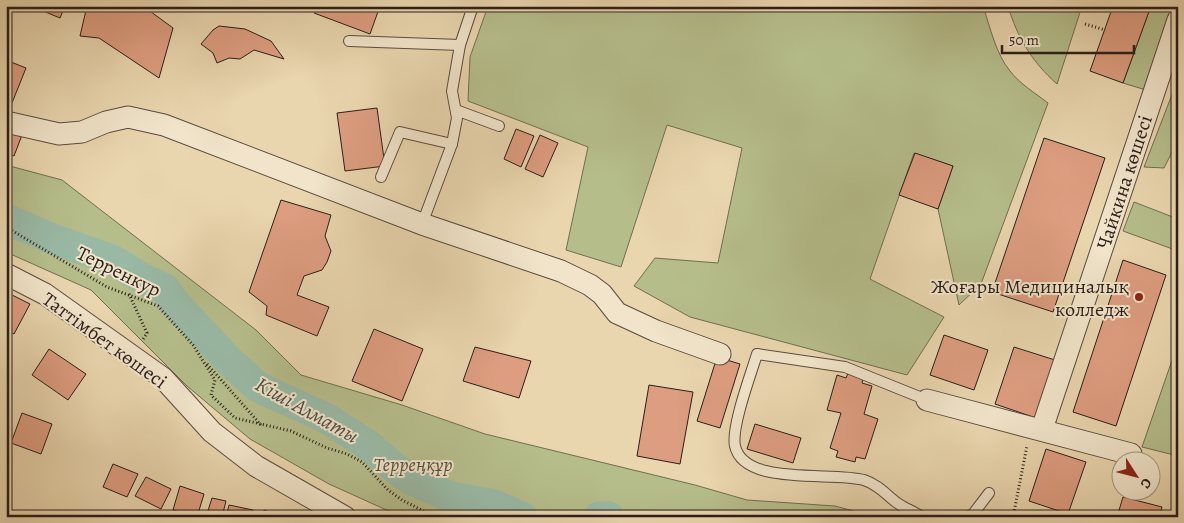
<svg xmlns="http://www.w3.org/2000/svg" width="1184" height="523" viewBox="0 0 1184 523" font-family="Alegreya,serif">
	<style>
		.green { fill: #b5bd8b; stroke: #706e52 }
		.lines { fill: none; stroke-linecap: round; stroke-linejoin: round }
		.river { stroke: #99b9a5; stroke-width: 31 }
		.building { fill: #dd9d80; stroke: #2a1e1a }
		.service-casing { stroke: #5a4c3f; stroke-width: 12 }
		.minor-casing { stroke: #5a4c3f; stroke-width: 23 }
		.path { stroke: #2a1e1a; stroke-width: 3; stroke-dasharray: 1 2.5; stroke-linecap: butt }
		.service { stroke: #f1e4ca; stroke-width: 10 }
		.minor { stroke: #f1e4ca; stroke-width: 21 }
		.poi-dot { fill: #8f2418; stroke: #f1e4ca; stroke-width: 2 }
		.labels { text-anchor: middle; stroke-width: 4; stroke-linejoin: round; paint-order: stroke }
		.street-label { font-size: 20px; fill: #2a1e1a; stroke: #f1e4ca }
		.poi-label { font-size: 20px; fill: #2a1e1a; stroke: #f1e4ca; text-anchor: end }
		.park-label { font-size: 20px; font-style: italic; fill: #544e3c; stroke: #f1e4ca }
		.water-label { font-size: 21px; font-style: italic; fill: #4b4c44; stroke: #f1e4ca }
	</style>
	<rect width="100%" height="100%" fill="#e9d5ae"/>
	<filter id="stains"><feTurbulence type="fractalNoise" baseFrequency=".004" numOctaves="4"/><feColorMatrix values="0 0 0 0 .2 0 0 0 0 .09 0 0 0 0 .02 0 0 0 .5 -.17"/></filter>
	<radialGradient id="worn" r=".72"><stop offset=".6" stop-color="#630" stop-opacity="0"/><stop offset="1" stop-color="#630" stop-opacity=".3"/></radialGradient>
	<g class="green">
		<path d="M488 6H983C990 27 996 54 1010 71 1020 84 1035 93 1048 103L981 284 959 305 938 209 953 166 914 153 870 279 944 317 907 375 690 317 634 286 655 258 718 263 742 148 667 125 621 267 566 250 588 147 468 101 470 57Z"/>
		<path d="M1008 6H1082L1057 84C1032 62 1017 37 1008 6Z"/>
		<path d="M1151 6H1173L1146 90 1123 83Z"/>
		<path d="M1178 79V140L1164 168 1144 167Z"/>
		<path d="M6 165 62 180 256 330 301 375 402 405 485 434 695 485 747 500 835 506 876 517H402L329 484 250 439 187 386 91 290 6 252Z"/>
		<path d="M1134 202 1178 219V251L1123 231Z"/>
		<path d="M1178 343V456L1142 447Z"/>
	</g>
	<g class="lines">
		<g class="river">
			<path d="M6 219 50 238 112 260 142 278 165 289 174 302 230 362 258 387 326 418 368 445 401 473 414 481 451 497 491 504 522 517"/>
			<path d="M599 517H609"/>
		</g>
	</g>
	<g class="building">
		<path d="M31 6H65L60 18Z"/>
		<path d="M87 6H143L173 28 159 78 99 38 80 36Z"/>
		<path d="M317 6H380L370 34 314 13Z"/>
		<path d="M1113 6H1151L1123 83 1090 71Z"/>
		<path d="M219 26 245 29 271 41 284 59 254 50 240 59 229 58 217 63 213 53 201 44 213 30Z"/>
		<path d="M6 60 26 68 12 103 6 101Z"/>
		<path d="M377 108 385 166 345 171 337 113Z"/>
		<path d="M6 129 22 135 14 156 6 153Z"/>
		<path d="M516 129 534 136 521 167 504 159Z"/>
		<path d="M540 135 558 143 543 177 525 169Z"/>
		<path d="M1044 138 1105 158 1053 312 992 292Z"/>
		<path d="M915 153 953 166 938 209 899 195Z"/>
		<path d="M281 200 331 215 325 236 331 251 327 262 322 270 304 276 297 295 329 307 317 336 266 315 267 306 249 292Z"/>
		<path d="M1123 260 1166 275 1116 426 1073 412Z"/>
		<path d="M6 292 30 304 14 334 6 330Z"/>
		<path d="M374 329 423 349 402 401 352 381Z"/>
		<path d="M944 335 988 350 974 390 930 375Z"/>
		<path d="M475 347 531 361 519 398 463 381Z"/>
		<path d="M1014 347 1055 360 1036 418 995 404Z"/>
		<path d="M49 349 86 374 68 400 32 375Z"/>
		<path d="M717 357 740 364 720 428 697 421Z"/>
		<path d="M848 373 863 378 862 383 872 386 864 414 878 419 865 459 856 457 855 462 836 457 838 451 830 448 841 413 827 410 837 375 846 378Z"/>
		<path d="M649 385 693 392 680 464 637 456Z"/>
		<path d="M22 413 52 424 41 454 11 443Z"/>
		<path d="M755 424 801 438 793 463 747 449Z"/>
		<path d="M1046 449 1086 462 1068 514 1029 501Z"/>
		<path d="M113 464 138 474 127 497 103 487Z"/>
		<path d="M146 477 171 489 161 509 135 496Z"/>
		<path d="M180 486 204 494 197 517 173 510Z"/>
		<path d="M1123 497 1162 507 1159 517H1117Z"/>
		<path d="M212 498 226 501 222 517H206Z"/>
		<path d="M229 505 253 510 252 517H226Z"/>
		<path d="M264 510 284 517H261Z"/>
	</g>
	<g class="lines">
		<g class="service-casing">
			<g id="service">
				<path d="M349 41 460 45"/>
				<path d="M456 110 499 126"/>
				<path d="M381 177 400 132 452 144"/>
				<path d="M422 224 452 144 457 118 452 91 460 45 473 6"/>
				<path d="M922 517C915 512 909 510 902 506 889 499 882 486 864 480 834 471 744 487 735 446 731 427 751 374 757 354L845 367 927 400"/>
				<path d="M967 517 973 514 989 493"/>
			</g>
		</g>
		<g class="minor-casing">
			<g id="minor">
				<path d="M6 122 59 134 82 132 106 122 128 117 164 125 422 224 561 271 590 285 602 294 617 313 656 331 720 354"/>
				<path d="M6 274 45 294 163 378 212 432 256 466 345 517"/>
				<path d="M927 400 1131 454"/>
				<path d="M1042 429 1178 20"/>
			</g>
		</g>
		<g class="path">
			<path d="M1085 24 1105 30"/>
			<path d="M6 227 107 287 158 306 193 345 215 380 211 395 235 418 291 431 327 448 347 454 362 462 388 490 402 500 435 517"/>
			<path d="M129 294 147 333 142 341"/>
			<path d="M207 364 261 425"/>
			<path d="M1013 517 1027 446"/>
		</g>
		<use href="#service" class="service"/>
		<use href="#minor" class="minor"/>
	</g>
	<circle class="poi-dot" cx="1139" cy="297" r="5"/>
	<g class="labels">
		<g class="street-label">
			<text transform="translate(1124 182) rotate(-72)" y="7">Чайкина көшесі</text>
			<text transform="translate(119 271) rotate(26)" y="7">Терренкур</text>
			<text transform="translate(105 340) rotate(36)" y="7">Таттімбет көшесі</text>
		</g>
		<g class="poi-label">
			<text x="1129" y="293">Жоғары Медициналық<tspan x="1129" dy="23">колледж</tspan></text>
		</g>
		<g class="park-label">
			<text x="413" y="471">Терреңқұр</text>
		</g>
		<g class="water-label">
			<text transform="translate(307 410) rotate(29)" y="7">Кіші Алматы</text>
		</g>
	</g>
	<rect width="1184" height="523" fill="none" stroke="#e9d5ae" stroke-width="25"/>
	<rect x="8" y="8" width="1169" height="508" fill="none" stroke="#2a1e1a" stroke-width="2.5"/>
	<rect x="12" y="12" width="1159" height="498" fill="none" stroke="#2a1e1a"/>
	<g transform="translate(1136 476) rotate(126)"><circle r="24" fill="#f1e4ca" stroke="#a19584"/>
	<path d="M0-4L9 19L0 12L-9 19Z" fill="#8f2418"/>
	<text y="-8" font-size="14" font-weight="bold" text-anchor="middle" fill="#2a1e1a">С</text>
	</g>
	<path d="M1002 45v8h132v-8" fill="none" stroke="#2a1e1a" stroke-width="2.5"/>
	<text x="1009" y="45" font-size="15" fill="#2a1e1a" stroke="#f1e4ca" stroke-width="4" paint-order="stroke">50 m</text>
	<rect width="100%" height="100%" filter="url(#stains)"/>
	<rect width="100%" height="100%" fill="url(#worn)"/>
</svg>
